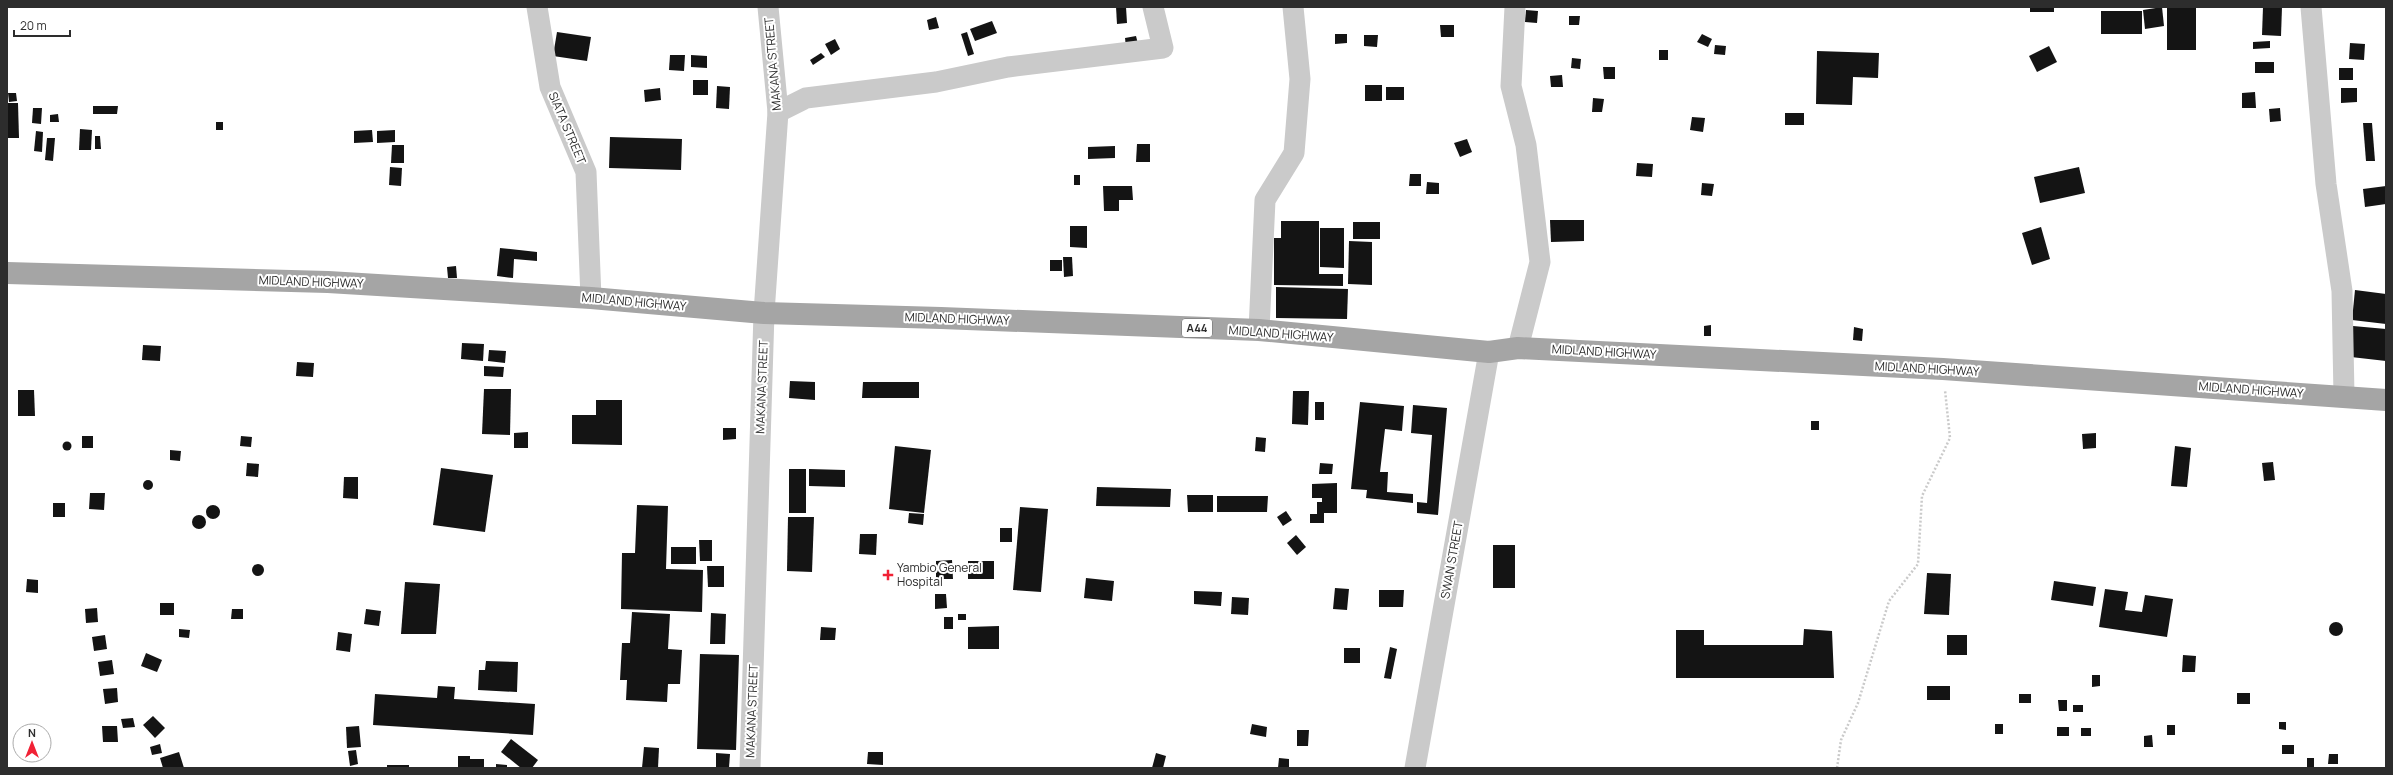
<svg xmlns="http://www.w3.org/2000/svg" width="2393" height="775" viewBox="0 0 2393 775" font-family="Manrope,sans-serif">
	<style>
		.building { fill: #141414 }
		.lines { fill: none; stroke-linecap: round; stroke-linejoin: round }
		.path { stroke: #cacaca; stroke-width: 2.5; stroke-dasharray: 2 2; stroke-linecap: butt }
		.minor { stroke: #cacaca; stroke-width: 21 }
		.major { stroke: #a5a5a5; stroke-width: 22 }
		.poi-dot { fill: #f12135; stroke: #fff; stroke-width: 1.5 }
		.labels { text-anchor: middle; stroke-width: 4; stroke-linejoin: round; paint-order: stroke }
		.shield { fill: #fff; stroke: #6c6c6c; stroke-width: 1 }
		.shield-label { font-size: 11px; font-weight: bold; fill: #2d2d2d }
		.street-label { font-size: 12px; fill: #2d2d2d; stroke: #fff }
		.poi-label { font-size: 12px; fill: #2d2d2d; stroke: #fff; text-anchor: start }
	</style>
	<rect width="100%" height="100%" fill="#fff"/>
	<g class="building">
		<path d="M1116 7H1126L1127 23 1117 24Z"/>
		<rect x="2030" y="7" width="24" height="5"/>
		<path d="M2162 7 2164 26 2145 29 2143 10Z"/>
		<rect x="2167" y="7" width="29" height="43"/>
		<path d="M2263 7H2282L2281 36 2262 35Z"/>
		<path d="M1526 10 1538 11 1537 23 1525 22Z"/>
		<rect x="2101" y="11" width="41" height="23"/>
		<path d="M1569 16H1580L1579 25H1569Z"/>
		<path d="M936 17 939 28 929 30 927 20Z"/>
		<path d="M992 21 997 33 975 41 970 29Z"/>
		<path d="M1440 25H1454V37H1441Z"/>
		<path d="M557 32 591 37 587 61 553 56Z"/>
		<path d="M967 32 974 54 968 56 961 34Z"/>
		<path d="M1335 34H1347V43L1335 44Z"/>
		<path d="M1702 34 1712 39 1708 47 1697 42Z"/>
		<path d="M1364 35H1378L1377 47 1364 46Z"/>
		<path d="M1136 36 1138 44 1126 47 1125 38Z"/>
		<path d="M835 39 840 49 831 55 825 44Z"/>
		<path d="M2270 41V48L2253 49V42Z"/>
		<path d="M2350 43 2365 44 2364 60 2349 59Z"/>
		<path d="M1715 45 1726 46 1725 55 1714 54Z"/>
		<path d="M2049 46 2057 62 2037 72 2029 56Z"/>
		<rect x="1659" y="50" width="9" height="10"/>
		<path d="M1817 51 1879 53 1878 78 1853 77 1852 105 1816 104Z"/>
		<path d="M821 53 825 57 813 65 810 60Z"/>
		<path d="M670 55H685L684 71 669 70Z"/>
		<path d="M691 55 707 56V68L691 67Z"/>
		<path d="M1572 58 1581 59 1580 69 1571 68Z"/>
		<rect x="2255" y="62" width="19" height="11"/>
		<path d="M1603 67H1615V79H1604Z"/>
		<rect x="2339" y="68" width="14" height="12"/>
		<path d="M1562 75 1563 87H1551L1550 76Z"/>
		<rect x="693" y="80" width="15" height="15"/>
		<rect x="1365" y="85" width="17" height="16"/>
		<path d="M717 86 730 87 729 109 716 108Z"/>
		<rect x="1386" y="87" width="18" height="13"/>
		<path d="M660 88 661 100 645 102 644 90Z"/>
		<path d="M2341 88H2357V102L2341 103Z"/>
		<path d="M2255 92 2256 108H2242V93Z"/>
		<path d="M8 93H16L17 101 9 102Z"/>
		<path d="M1593 98 1604 99 1602 112H1592Z"/>
		<path d="M7 103H18L19 138H7Z"/>
		<path d="M93 106H118L117 114H93Z"/>
		<path d="M33 108H42L41 124 32 123Z"/>
		<path d="M2280 108 2281 121 2270 122 2269 109Z"/>
		<rect x="1785" y="113" width="19" height="12"/>
		<path d="M58 114 59 122H50V115Z"/>
		<path d="M1692 117 1705 118 1703 132 1690 130Z"/>
		<rect x="216" y="122" width="7" height="8"/>
		<path d="M2363 123H2372L2375 161H2366Z"/>
		<path d="M80 129 92 130 91 150H79Z"/>
		<path d="M372 130 373 142 354 143V131Z"/>
		<path d="M395 130V142L377 143V131Z"/>
		<path d="M36 131 43 132 42 152 34 151Z"/>
		<path d="M95 136H100L101 149H95Z"/>
		<path d="M610 137 682 139 681 170 609 168Z"/>
		<path d="M47 138H55L53 161 45 160Z"/>
		<path d="M1467 139 1472 152 1460 157 1454 143Z"/>
		<path d="M1137 144H1150V162H1136Z"/>
		<path d="M392 145H404V163H391Z"/>
		<path d="M1115 146V158L1088 159V147Z"/>
		<path d="M1637 163 1653 164 1652 177 1636 176Z"/>
		<path d="M390 167 402 168 401 186 389 185Z"/>
		<path d="M2079 167 2085 193 2040 203 2034 177Z"/>
		<path d="M1410 174H1421V186H1409Z"/>
		<rect x="1074" y="175" width="6" height="10"/>
		<path d="M1427 182 1439 183V194H1426Z"/>
		<path d="M1702 183 1714 184 1712 196 1701 195Z"/>
		<path d="M1103 186H1132L1133 200H1119V211H1104Z"/>
		<path d="M2386 186V204L2365 207 2363 189Z"/>
		<path d="M1550 220H1584V241L1551 242Z"/>
		<path d="M1281 221H1319V274H1343V286L1274 285V238H1281Z"/>
		<rect x="1353" y="222" width="27" height="17"/>
		<path d="M1070 226H1087V248L1070 247Z"/>
		<path d="M2041 227 2050 259 2032 265 2022 233Z"/>
		<path d="M1320 228H1344V268L1320 267Z"/>
		<path d="M1349 241 1372 242V285L1348 284Z"/>
		<path d="M500 248 537 252V261L514 259 513 278 497 276Z"/>
		<path d="M1063 257H1072L1073 276 1064 277Z"/>
		<rect x="1050" y="260" width="12" height="11"/>
		<path d="M456 266 457 278H448L447 267Z"/>
		<path d="M1276 287 1348 289 1347 319 1276 318Z"/>
		<path d="M2355 290 2386 294V324L2352 320Z"/>
		<path d="M1711 325V336H1704V326Z"/>
		<path d="M2353 326 2386 329V361L2351 357Z"/>
		<path d="M1854 327 1863 329 1862 341 1853 340Z"/>
		<path d="M462 343 484 344 483 361 461 359Z"/>
		<path d="M143 345 161 346 160 361 142 360Z"/>
		<path d="M489 350 506 351 505 363 488 361Z"/>
		<path d="M297 362 314 363 313 377 296 376Z"/>
		<path d="M484 366 504 367 503 377 484 376Z"/>
		<path d="M790 381 815 382V400L789 398Z"/>
		<path d="M863 382H919V398H862Z"/>
		<path d="M484 389H511L510 435 482 434Z"/>
		<path d="M18 390H34L35 416H18Z"/>
		<path d="M1293 391H1309L1308 425 1292 424Z"/>
		<path d="M596 400H622V445L572 444V415H596Z"/>
		<rect x="1315" y="402" width="9" height="18"/>
		<path d="M1360 402 1404 406 1402 431 1385 429 1380 472H1388L1387 492 1413 494V503L1366 498 1367 490 1351 489Z"/>
		<path d="M1413 405 1447 408 1438 515 1417 513V502L1427 503 1432 435 1411 433Z"/>
		<rect x="1811" y="421" width="8" height="9"/>
		<path d="M723 428H736V439L723 440Z"/>
		<path d="M528 432V448H514V433Z"/>
		<path d="M2096 433V448L2083 449 2082 434Z"/>
		<rect x="82" y="436" width="11" height="12"/>
		<path d="M241 436 252 437 251 447 240 446Z"/>
		<path d="M1256 437 1266 438 1265 452 1255 451Z"/>
		<circle cx="67" cy="446" r="4.5"/>
		<path d="M895 446 931 450 924 513 889 509Z"/>
		<path d="M2175 446 2191 448 2187 487 2171 486Z"/>
		<path d="M170 450 181 451 180 461 170 460Z"/>
		<path d="M2273 462 2275 480 2264 481 2262 463Z"/>
		<path d="M247 463 259 464 258 477 246 476Z"/>
		<path d="M1320 463 1333 464 1332 474H1319Z"/>
		<path d="M441 468 493 475 485 532 433 525Z"/>
		<rect x="789" y="469" width="17" height="44"/>
		<path d="M809 469 845 470V487L809 486Z"/>
		<path d="M344 477H358V499L343 498Z"/>
		<circle cx="148" cy="485" r="5"/>
		<path d="M1337 483V513H1324V523H1310V514H1317V502H1322V498H1312V484Z"/>
		<path d="M1097 487 1171 489 1170 507 1096 506Z"/>
		<path d="M90 493H105L104 510 89 509Z"/>
		<path d="M1187 495H1213V512H1188Z"/>
		<path d="M1217 496H1268L1267 512H1217Z"/>
		<rect x="53" y="503" width="12" height="14"/>
		<path d="M637 505 668 506 666 569 703 570 702 612 621 609 622 553H635Z"/>
		<circle cx="213" cy="512" r="7"/>
		<path d="M1020 507 1048 509 1041 592 1013 590Z"/>
		<path d="M1286 511 1292 520 1283 526 1277 517Z"/>
		<path d="M909 513 924 514 923 525 908 523Z"/>
		<circle cx="199" cy="522" r="7"/>
		<path d="M788 517H814L812 572 787 571Z"/>
		<rect x="1000" y="528" width="12" height="14"/>
		<path d="M860 534H877L876 555 859 554Z"/>
		<path d="M1296 535 1306 547 1297 555 1287 543Z"/>
		<path d="M699 540H712V561H700Z"/>
		<rect x="1493" y="545" width="22" height="43"/>
		<rect x="671" y="547" width="25" height="17"/>
		<path d="M952 560 953 579H936V561Z"/>
		<rect x="968" y="561" width="26" height="18"/>
		<circle cx="258" cy="570" r="6"/>
		<path d="M707 566H724V587H708Z"/>
		<path d="M1927 573 1951 574 1949 615 1924 614Z"/>
		<path d="M1086 578 1114 581 1112 601 1084 598Z"/>
		<path d="M27 579 38 580V593L26 592Z"/>
		<path d="M2054 581 2096 587 2093 606 2051 600Z"/>
		<path d="M405 582 440 584 436 634H401Z"/>
		<path d="M1335 588 1349 589 1347 610 1333 609Z"/>
		<path d="M2105 589 2128 592 2125 610 2142 612 2145 595 2173 599 2167 637 2099 627Z"/>
		<path d="M1379 590H1404L1403 607H1379Z"/>
		<path d="M1194 591 1222 592 1221 606 1194 604Z"/>
		<path d="M935 594H946L947 608 935 609Z"/>
		<path d="M1232 597 1249 598 1248 615 1231 614Z"/>
		<rect x="160" y="603" width="14" height="12"/>
		<path d="M97 608 98 622 86 623 85 609Z"/>
		<path d="M232 609H243V619H231Z"/>
		<path d="M366 609 381 611 379 626 364 624Z"/>
		<path d="M632 612 670 614 668 649 682 650 680 684H668L667 702 626 700 627 680H620L622 643H630Z"/>
		<path d="M711 613 726 614 725 644H710Z"/>
		<rect x="958" y="614" width="8" height="6"/>
		<rect x="944" y="617" width="9" height="12"/>
		<circle cx="2336" cy="629" r="7"/>
		<path d="M999 626V649H968V627Z"/>
		<path d="M821 627 836 628 835 640H820Z"/>
		<path d="M179 629 190 630 189 638 179 637Z"/>
		<path d="M1804 629 1832 631 1834 678H1676V630H1704V645H1803Z"/>
		<path d="M338 632 352 634 350 652 336 650Z"/>
		<path d="M105 635 107 649 94 651 92 637Z"/>
		<rect x="1947" y="635" width="20" height="20"/>
		<path d="M1390 647 1397 649 1391 679 1384 678Z"/>
		<rect x="1344" y="648" width="16" height="15"/>
		<path d="M146 653 162 660 157 672 141 666Z"/>
		<path d="M700 654 739 655 736 750 697 749Z"/>
		<path d="M2183 655 2196 656 2195 672H2182Z"/>
		<path d="M112 660 114 674 100 676 98 662Z"/>
		<path d="M486 661 518 662 517 692 478 690 479 670H485Z"/>
		<path d="M2092 675H2100V686L2092 687Z"/>
		<path d="M438 686 455 687 454 699 535 704 533 735 373 725 375 694 437 698Z"/>
		<rect x="1927" y="686" width="23" height="14"/>
		<path d="M117 688 118 702 105 704 103 689Z"/>
		<rect x="2237" y="693" width="13" height="11"/>
		<rect x="2019" y="694" width="12" height="9"/>
		<path d="M2058 700H2067V711H2059Z"/>
		<rect x="2073" y="705" width="10" height="7"/>
		<path d="M153 716 165 728 155 738 143 725Z"/>
		<path d="M133 718 135 727 123 728 121 719Z"/>
		<path d="M2279 722H2286V730L2279 729Z"/>
		<path d="M1252 724 1267 727 1266 737 1250 734Z"/>
		<rect x="1995" y="724" width="8" height="10"/>
		<rect x="2167" y="725" width="8" height="10"/>
		<path d="M102 726H117L118 742H103Z"/>
		<path d="M359 726 361 747 347 748 346 727Z"/>
		<rect x="2057" y="727" width="12" height="9"/>
		<rect x="2081" y="728" width="10" height="8"/>
		<path d="M1297 730H1309L1308 746H1297Z"/>
		<path d="M2152 735 2153 747H2144V736Z"/>
		<path d="M511 739 538 760 532 768H521L501 752Z"/>
		<path d="M160 744 162 753 152 755 150 747Z"/>
		<rect x="2282" y="745" width="12" height="9"/>
		<path d="M644 747 659 748 658 768H642Z"/>
		<path d="M356 750 358 764 350 766 348 751Z"/>
		<path d="M179 752 184 768H163L160 758Z"/>
		<path d="M868 752H883V765L867 764Z"/>
		<path d="M716 753 730 754 729 768H716Z"/>
		<path d="M1156 753 1166 756 1163 768H1152Z"/>
		<path d="M2329 754H2338V764H2328Z"/>
		<path d="M458 756H470V759H484V768H458Z"/>
		<path d="M1279 758 1289 759V768H1278Z"/>
		<rect x="2307" y="758" width="7" height="10"/>
		<path d="M496 764 507 765V768H496Z"/>
		<rect x="387" y="765" width="22" height="3"/>
	</g>
	<g class="lines">
		<path class="path" d="M1837 768 1841 740 1858 703 1889 601 1918 564 1922 496 1950 438 1945 390"/>
		<g class="minor">
			<path d="M537 7 550 87 586 172 591 298"/>
			<path d="M1515 7 1511 86 1526 145 1540 262 1518 348"/>
			<path d="M2311 7 2326 184 2342 291 2344 396"/>
			<path d="M778 112 806 98 936 82 1008 67 1163 48 1153 7"/>
			<path d="M1259 330 1265 200 1294 153 1300 79 1293 7"/>
			<path d="M750 768 764 313 778 112 768 7"/>
			<path d="M1415 768 1489 352"/>
		</g>
		<path class="major" d="M7 273 328 282 591 298 764 313 941 318 1259 330 1489 352 1518 348 1943 369 2386 400"/>
	</g>
	<path class="poi-dot" d="M886 569h4v4h4v4h-4v4h-4v-4h-4v-4h4z"/>
	<g class="labels">
		<rect class="shield" x="1182" y="319" width="30" height="18" rx="3"/>
		<g class="shield-label">
			<text x="1197" y="332">A44</text>
		</g>
		<g class="street-label">
			<text transform="translate(773 64) rotate(-95)" y="4">MAKANA STREET</text>
			<text transform="translate(567 128) rotate(67)" y="4">SIATA STREET</text>
			<text transform="translate(311 282) rotate(2)" y="4">MIDLAND HIGHWAY</text>
			<text transform="translate(634 302) rotate(5)" y="4">MIDLAND HIGHWAY</text>
			<text transform="translate(957 319) rotate(2)" y="4">MIDLAND HIGHWAY</text>
			<text transform="translate(1281 334) rotate(4)" y="4">MIDLAND HIGHWAY</text>
			<text transform="translate(1604 352) rotate(3)" y="4">MIDLAND HIGHWAY</text>
			<text transform="translate(1927 369) rotate(3)" y="4">MIDLAND HIGHWAY</text>
			<text transform="translate(762 387) rotate(-88)" y="4">MAKANA STREET</text>
			<text transform="translate(2251 390) rotate(4)" y="4">MIDLAND HIGHWAY</text>
			<text transform="translate(1452 560) rotate(-80)" y="4">SWAN STREET</text>
			<text transform="translate(752 711) rotate(-88)" y="4">MAKANA STREET</text>
		</g>
		<g class="poi-label">
			<text x="897" y="572">Yambio General<tspan x="897" dy="14">Hospital</tspan></text>
		</g>
	</g>
	<rect width="2393" height="775" fill="none" stroke="#2d2d2d" stroke-width="16"/>
	<g transform="translate(32 743)"><circle r="19" fill="#ffffff" stroke="#ababab"/>
	<path d="M0-3L7 15L0 10L-7 15Z" fill="#f12135"/>
	<text y="-6" font-size="11" font-weight="bold" text-anchor="middle" fill="#2d2d2d">N</text>
	</g>
	<path d="M14 30v6h56v-6" fill="none" stroke="#2d2d2d" stroke-width="2"/>
	<text x="20" y="30" font-size="12" fill="#2d2d2d" stroke="#ffffff" stroke-width="3" paint-order="stroke">20 m</text>
</svg>
